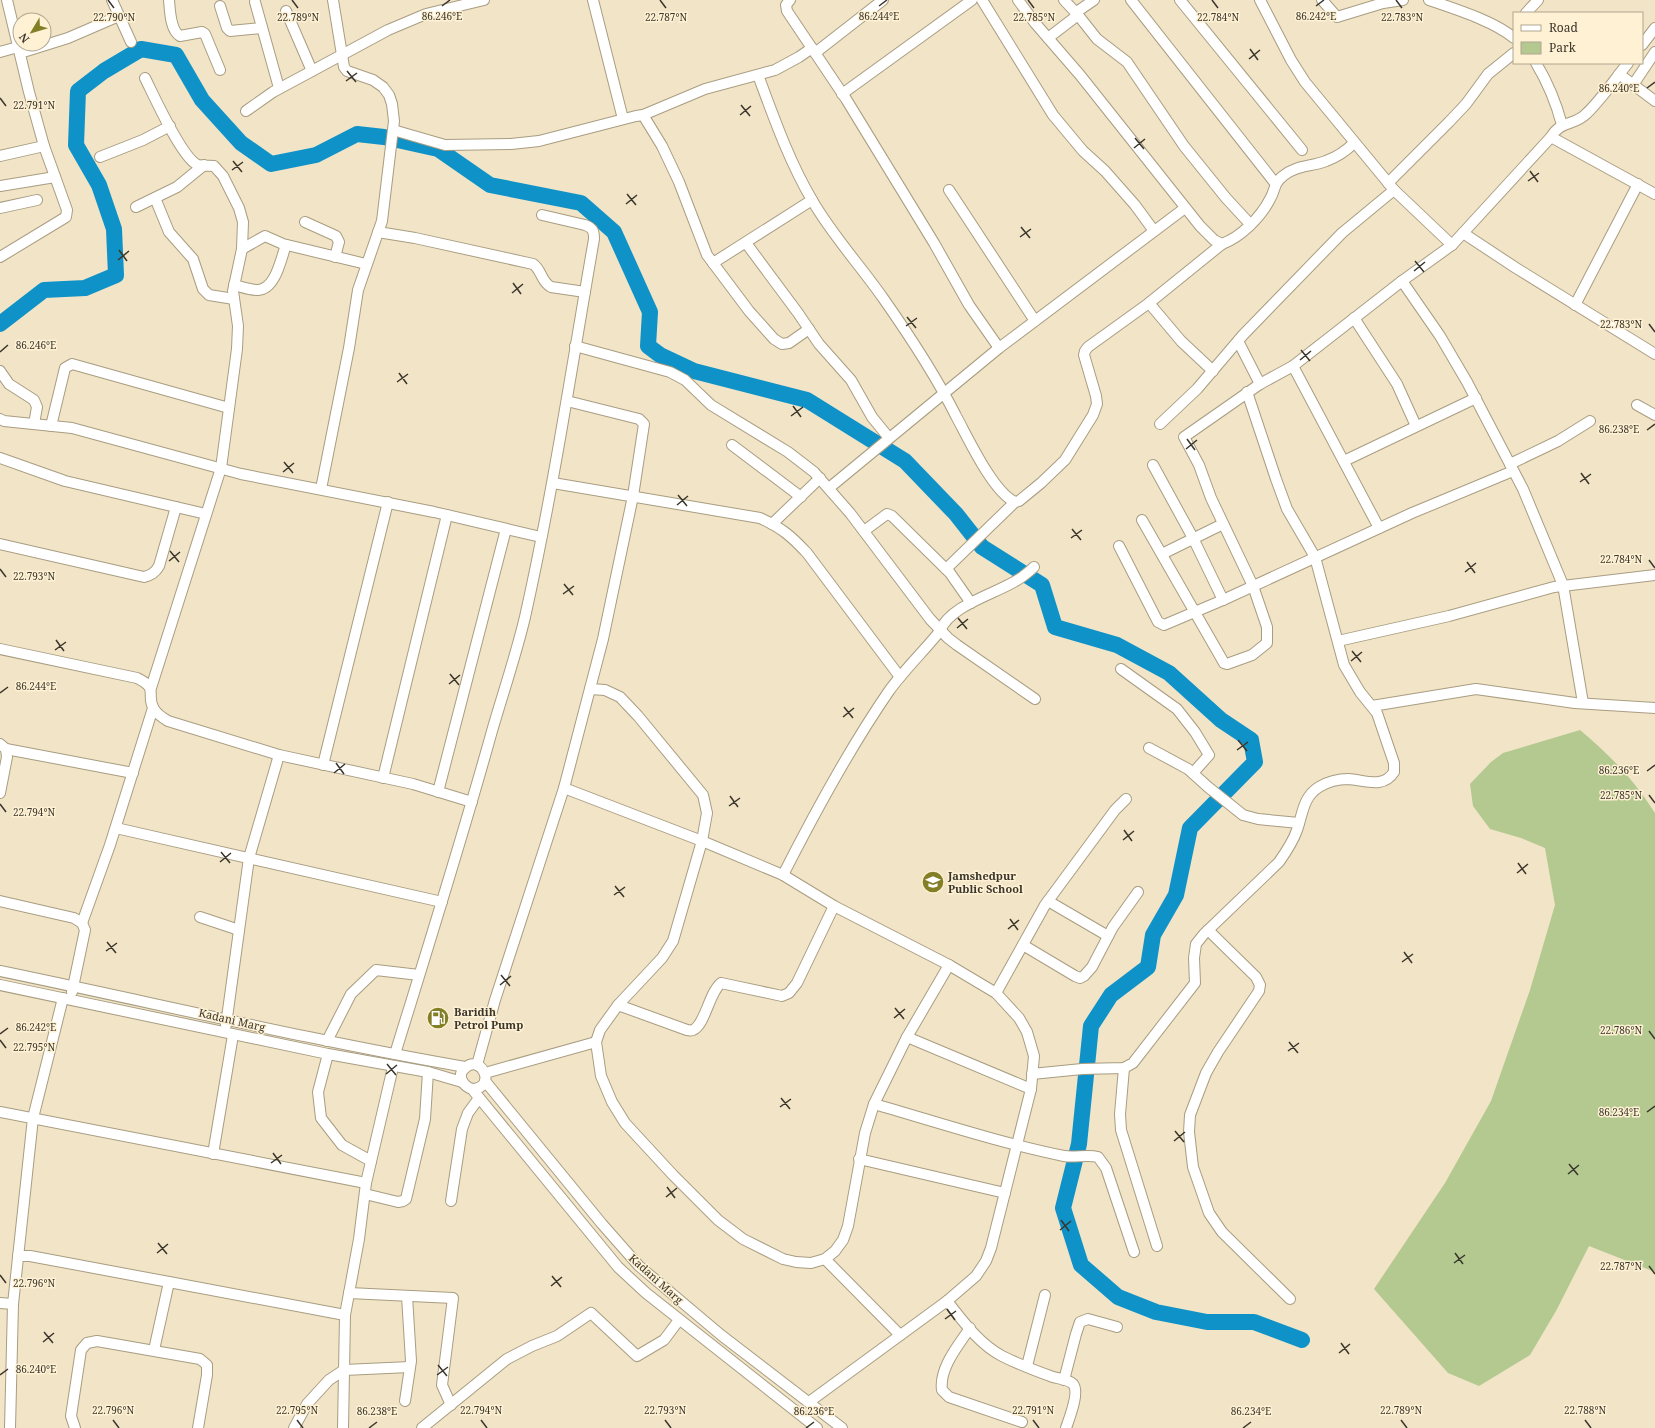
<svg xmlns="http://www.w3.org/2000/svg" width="1655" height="1428" viewBox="0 0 1655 1428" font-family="'Noto Serif',serif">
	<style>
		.green { fill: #b3c98f }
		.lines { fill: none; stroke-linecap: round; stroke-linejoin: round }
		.river { stroke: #0e92c8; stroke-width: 16 }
		.minor-casing { stroke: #a99d81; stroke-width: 12 }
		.minor { stroke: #fff; stroke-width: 10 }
		.ticks { fill: none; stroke: #3b362b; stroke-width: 1.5 }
		.labels { text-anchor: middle; stroke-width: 3; stroke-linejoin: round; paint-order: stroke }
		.poi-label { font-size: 11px; font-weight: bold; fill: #3b362b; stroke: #fef1d4; text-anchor: start }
		.street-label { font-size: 11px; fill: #3b362b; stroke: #fef1d4 }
		.ticks-label { font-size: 10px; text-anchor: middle; fill: #3b362b; stroke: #fef1d4; stroke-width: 3; stroke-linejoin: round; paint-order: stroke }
	</style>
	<rect width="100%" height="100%" fill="#f1e4c7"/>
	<path class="green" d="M1580 730C1611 756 1634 780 1655 813V1272L1589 1246 1556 1311 1530 1355 1479 1386 1448 1373 1374 1289 1445 1183 1491 1101 1530 990 1555 905 1545 848 1521 838 1490 829 1473 806 1470 784 1491 762 1503 753Z"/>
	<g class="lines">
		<path class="river" d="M0 324 44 290 85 288 116 275 114 229 99 185 76 145 78 91 104 71 141 49 176 55 202 100 241 143 271 164 316 155 357 134 384 137 438 149 490 185 581 203 614 232 650 312 648 346 660 355 694 371 807 400 905 461 956 514 982 547 1042 585 1055 627 1117 645 1169 673 1221 720 1251 740 1255 762 1190 828 1176 895 1153 935 1148 967 1111 995 1091 1026 1079 1144 1063 1208 1081 1265 1118 1297 1156 1312 1207 1322H1254L1302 1340"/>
		<g class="minor-casing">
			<g id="minor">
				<path d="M112 0 131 42"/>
				<path d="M169 0C170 10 170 30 180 36L202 32 205 34 220 70"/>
				<path d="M593 0 623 119"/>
				<path d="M790 0 786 5 787 11 846 99 934 243 969 305 999 348"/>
				<path d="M982 0 1053 115 1083 151 1105 171 1135 205 1154 231"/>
				<path d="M1018 0 1035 23 1080 75 1200 226 1214 240 1222 244C1241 237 1261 217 1270 199 1276 189 1273 184 1283 176 1296 165 1311 167 1326 161 1337 157 1346 151 1354 143"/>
				<path d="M1094 0 1078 11V15L1097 39 1127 62 1184 146 1226 198 1250 224"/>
				<path d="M1131 0 1275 183"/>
				<path d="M1180 0 1302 150"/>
				<path d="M1260 0 1291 60 1305 82 1394 190 1452 245"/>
				<path d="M1322 0 1337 17 1383 3 1403 0"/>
				<path d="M1429 0C1455 9 1494 21 1514 38"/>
				<path d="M255 2 279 88"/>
				<path d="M220 6 227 28 230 31 262 28"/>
				<path d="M286 11 312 71"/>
				<path d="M1526 13 1538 0"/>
				<path d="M1048 38 1078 15 1064 0"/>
				<path d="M1642 45 1655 28"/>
				<path d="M0 52 18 47"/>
				<path d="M20 53 68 38 119 16"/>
				<path d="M815 53 883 0"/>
				<path d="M1536 63C1548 83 1556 102 1562 125"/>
				<path d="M1619 74 1655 101"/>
				<path d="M758 75C774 118 789 161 812 200 832 235 860 265 883 298 909 335 936 376 956 416 968 438 993 492 1015 502L1019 501 1041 483 1065 460 1093 415 1097 404 1096 396 1084 355 1085 351 1088 347 1149 303 1222 244"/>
				<path d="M145 78C154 96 180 154 196 164 201 167 208 165 214 166L223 176 239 208 243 222 242 249 233 291 238 326 237 349 221 468 151 688"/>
				<path d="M1633 85 1655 52"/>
				<path d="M842 94 972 0"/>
				<path d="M246 111 273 92 388 30 426 14 484 0"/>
				<path d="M643 115 705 89 775 70 799 57 812 48"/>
				<path d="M393 130 445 145 511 144 539 141 636 116 643 115 662 146 679 182 707 255 749 311 774 339 782 344 789 343 809 329"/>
				<path d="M1551 137 1655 194"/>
				<path d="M0 156 44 146"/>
				<path d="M100 157 143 140 170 126"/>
				<path d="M1388 183 1449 122 1466 104 1488 74 1514 53"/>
				<path d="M0 186 55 177"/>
				<path d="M949 190 1035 321"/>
				<path d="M155 198 169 232 193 259 203 289 209 295 234 299"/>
				<path d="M136 207 177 187 204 165"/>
				<path d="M0 208 37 200"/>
				<path d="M305 222 336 236 339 242 335 257"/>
				<path d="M378 232 415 238 533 264C542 270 541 282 551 287L585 292"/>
				<path d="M1463 233 1516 268 1655 354"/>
				<path d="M746 243 798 313 819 344 851 380 872 417 889 438"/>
				<path d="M242 249 265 236 283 244 366 264"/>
				<path d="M0 257 66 217 67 210 44 146 29 92 7 0"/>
				<path d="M713 263 812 200"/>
				<path d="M1402 281 1440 336 1467 382 1523 489 1563 585 1583 703"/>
				<path d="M234 285C242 287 250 290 258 290 276 289 281 258 286 245"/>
				<path d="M1149 303 1181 341 1213 371"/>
				<path d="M1575 305 1638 184"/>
				<path d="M1354 318 1397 384 1416 426"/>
				<path d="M1238 341 1260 384"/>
				<path d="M575 346 670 372 685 380 711 405 788 452 814 472 850 513 930 619 948 638 957 645 1035 699"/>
				<path d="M1293 366 1379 528"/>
				<path d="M0 371 9 384 34 400 37 407 34 424"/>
				<path d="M1637 405 1655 415"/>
				<path d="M0 419 4 421 72 428 241 474 434 512 541 537"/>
				<path d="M1160 424 1197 389 1243 335 1342 233 1394 190"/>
				<path d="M51 426 65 368 72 364 229 408"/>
				<path d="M732 445 801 497"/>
				<path d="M0 458 65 481 206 514"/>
				<path d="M1344 461 1476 398"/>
				<path d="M1510 464 1558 441 1590 421"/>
				<path d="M1153 465 1193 538 1223 600"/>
				<path d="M553 483 760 518C782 528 791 536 807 553L900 677"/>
				<path d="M829 488 999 348 1185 208"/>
				<path d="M321 489 349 348 358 290 382 221 394 121 392 104 389 95 383 87 373 80 347 71 344 67 333 0"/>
				<path d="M1142 520 1224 663 1227 664 1252 655 1267 643V627L1253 586 1211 498 1199 465 1184 437 1260 384 1293 366 1402 281 1452 245 1551 137C1561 120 1574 126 1586 114 1602 99 1614 80 1628 63"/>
				<path d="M772 524 820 478"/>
				<path d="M864 531 887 514 892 516 950 573 971 603"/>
				<path d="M0 544 144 577C151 575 155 573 159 566L176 507"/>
				<path d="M1119 546 1158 622 1164 625 1223 600 1412 513 1513 471"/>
				<path d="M1162 554 1223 524"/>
				<path d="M946 569 1015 502"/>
				<path d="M1338 641 1449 616 1554 587 1655 575"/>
				<path d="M0 649 137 678C160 689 145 694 154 709 157 714 163 718 168 721L279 755 413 784 472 802"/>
				<path d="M1121 669 1177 709 1195 732 1209 755 1193 773"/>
				<path d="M590 689 605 690 620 697 638 716 703 795 707 813 702 841 673 941 662 958 618 1005 600 1030 596 1042 601 1076 612 1102 625 1123 673 1175 718 1220 743 1239 783 1259 796 1262 811 1263 825 1259 835 1251 843 1240 848 1226 865 1133 874 1104 907 1037 949 965"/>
				<path d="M1372 706 1476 689 1575 703 1655 708"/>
				<path d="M0 744 6 749 7 757 0 793"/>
				<path d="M1149 748 1188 769 1208 787 1243 815 1258 819 1299 823"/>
				<path d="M6 749 133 773"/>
				<path d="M323 765 388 502"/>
				<path d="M383 778 447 515"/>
				<path d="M564 788 702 841 783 875 834 906 949 965 996 993 1019 1018 1027 1032 1034 1056 1031 1089 991 1248 986 1261 976 1276 947 1301 809 1402"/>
				<path d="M438 792 506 529"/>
				<path d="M116 828 442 902"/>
				<path d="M783 875C815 812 849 749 889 691 904 670 924 651 940 631 950 604 1000 593 1022 577 1026 574 1030 571 1034 567"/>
				<path d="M0 901 74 918 82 923 85 930 72 992"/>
				<path d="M1048 901 1108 936"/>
				<path d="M200 917 239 930"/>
				<path d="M82 923 110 845 153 708"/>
				<path d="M1208 930 1256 977 1260 985 1259 991 1218 1052 1206 1073 1190 1115 1189 1132 1193 1167 1209 1213 1222 1232 1290 1299"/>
				<path d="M1023 945 1075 976 1080 978 1084 976 1092 967 1113 927 1138 892"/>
				<path d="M0 971C155 1003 309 1040 465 1067"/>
				<path d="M0 985 328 1054 428 1072 462 1082"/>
				<path d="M996 993 1045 905 1115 810 1126 799"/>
				<path d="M618 1005 687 1030C689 1030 691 1031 693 1030 705 1025 709 993 721 983L782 996 789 993 797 983 834 906"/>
				<path d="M226 1025 249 858 279 755"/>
				<path d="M907 1037 1031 1089"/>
				<path d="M327 1041 351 994 376 970 419 975"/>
				<path d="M328 1054 318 1092 321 1118 342 1145 371 1161"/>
				<path d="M395 1054C428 947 462 839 492 731 503 693 516 655 525 617 553 492 572 365 594 239 594 231 593 228 585 225L542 215"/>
				<path d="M477 1065 495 1000 564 788 603 639 633 496 644 424 639 419 567 401"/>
				<path d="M1124 1068 1120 1114 1121 1130 1157 1246"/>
				<path d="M485 1073 596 1042"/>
				<path d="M1032 1074 1082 1069 1124 1068 1133 1063 1195 983 1194 958 1196 944 1204 934 1279 862C1286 852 1293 842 1297 830 1303 813 1303 797 1319 787 1327 782 1339 779 1348 779 1365 780 1383 789 1394 772V763L1377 713 1360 692 1344 665 1315 557 1287 509 1276 479 1247 392"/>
				<path d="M485 1081 602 1224 639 1266 721 1335 842 1428"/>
				<path d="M472 1089C498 1088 481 1053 465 1068 456 1075 463 1086 472 1089L618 1267 646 1293 817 1428"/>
				<path d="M874 1104C937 1122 1000 1143 1064 1156 1075 1158 1087 1154 1098 1157L1106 1168 1134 1252"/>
				<path d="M0 1112 366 1183"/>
				<path d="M213 1154 233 1035"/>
				<path d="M859 1159 1005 1193"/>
				<path d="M365 1194 398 1202 403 1201 406 1199 425 1119 428 1072"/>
				<path d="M451 1201 462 1129 468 1113 479 1098"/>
				<path d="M18 1256H30L169 1282"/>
				<path d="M825 1259 900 1335"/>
				<path d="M349 1293 453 1298 442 1385 451 1405"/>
				<path d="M947 1301C963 1321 979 1344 1002 1356 1018 1364 1036 1371 1053 1377 1059 1379 1068 1379 1073 1384 1080 1392 1069 1419 1066 1428"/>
				<path d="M0 1303 13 1304"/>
				<path d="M970 1328C958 1346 939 1368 942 1390L949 1397 1022 1422"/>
				<path d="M154 1350 169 1282 345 1315"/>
				<path d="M1027 1366 1045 1295"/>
				<path d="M1064 1380 1076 1334 1080 1322 1088 1319 1117 1327"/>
				<path d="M405 1401 411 1361 407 1296"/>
				<path d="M10 1428 13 1304 33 1118 63 998"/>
				<path d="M75 1428 71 1416 81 1350 87 1343 97 1341 200 1359 207 1365V1375L198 1428"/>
				<path d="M294 1428 307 1404 329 1380 344 1370 410 1367"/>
				<path d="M343 1428 345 1315 359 1239 366 1183 393 1067"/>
				<path d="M422 1428 507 1359 532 1346 557 1336 591 1313 637 1356 664 1340 679 1320"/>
			</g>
		</g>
		<use href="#minor" class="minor"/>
	</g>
	<path class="ticks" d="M108 0 114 8M292 0 298 8M660 0 666 8M1028 0 1034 8M1212 0 1218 8M1396 0 1402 8M442 6 450 0M879 6 887 0M1316 6 1324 0M1250 49 1258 60M1249 59 1260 50M347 71 356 82M346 81 357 73M1647 88 1655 82M0 98 6 106M741 105 750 116M740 115 751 106M1135 138 1144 149M1134 148 1145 139M233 161 242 172M232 170 243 162M1530 171 1538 182M1528 181 1539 173M627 194 636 205M626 204 637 195M1021 227 1030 238M1020 237 1031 229M119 250 127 261M118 260 129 251M1415 261 1424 272M1414 271 1425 262M513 283 521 294M512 293 523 284M907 317 916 328M1649 324 1655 332M906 326 917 318M1301 350 1310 361M0 352 8 345M1300 360 1311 351M399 373 407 384M397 382 408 374M793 406 801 417M791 416 803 407M1647 430 1655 424M1187 439 1195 450M1186 449 1197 440M284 462 293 473M283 472 294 463M1581 473 1589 484M1580 482 1591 474M678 495 687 506M677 505 688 496M1072 529 1081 540M1071 538 1082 530M170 551 179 562M1649 560 1655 568M169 561 180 552M1467 562 1475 573M0 569 6 577M1465 572 1476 563M564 584 573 595M563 594 574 586M958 618 967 629M957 628 968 619M56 640 64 651M55 650 66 642M1352 651 1361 662M1351 661 1362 652M450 674 459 685M449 684 460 675M0 693 8 687M844 707 853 718M843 717 854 708M1238 740 1247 751M1237 750 1248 742M336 763 344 774M1647 771 1655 765M334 773 345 764M1649 795 1655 803M730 796 738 807M0 804 6 812M729 806 740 798M1124 830 1132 841M1123 840 1134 831M221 852 230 863M220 862 231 853M1518 863 1526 874M1517 873 1528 864M615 886 624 897M614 895 625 887M1010 919 1018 930M1008 929 1019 920M107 942 116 953M106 951 117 943M1404 952 1412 963M1402 962 1413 954M501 975 510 986M500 985 511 976M895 1008 904 1019M894 1018 905 1009M1649 1031 1655 1039M0 1034 8 1028M0 1040 6 1048M1289 1042 1298 1053M1288 1051 1299 1043M387 1064 396 1075M386 1074 397 1065M781 1098 790 1109M780 1107 791 1099M1647 1112 1655 1106M1175 1131 1184 1142M1174 1141 1185 1132M273 1153 281 1164M271 1163 282 1155M1569 1164 1578 1175M1568 1174 1579 1165M667 1187 675 1198M666 1197 677 1188M1061 1220 1069 1231M1060 1230 1071 1221M158 1243 167 1254M157 1253 168 1244M1455 1253 1463 1264M1454 1263 1465 1255M1649 1266 1655 1274M0 1275 6 1283M552 1276 561 1287M551 1286 562 1277M947 1309 955 1320M945 1319 956 1311M44 1332 53 1343M43 1342 54 1333M1341 1343 1349 1354M1339 1353 1350 1344M438 1365 447 1376M0 1375 8 1369M437 1375 448 1367M113 1420 119 1428M297 1420 303 1428M481 1420 487 1428M665 1420 671 1428M1033 1420 1039 1428M1401 1420 1407 1428M1585 1420 1591 1428M369 1428 377 1422M806 1428 814 1422M1243 1428 1251 1422"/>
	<defs>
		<g id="school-disc" transform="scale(1.15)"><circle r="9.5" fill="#827f27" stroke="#fef1d4"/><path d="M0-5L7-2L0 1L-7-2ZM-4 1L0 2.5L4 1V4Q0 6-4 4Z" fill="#fff"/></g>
		<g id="fuel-disc" transform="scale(1.15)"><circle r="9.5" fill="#827f27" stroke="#fef1d4"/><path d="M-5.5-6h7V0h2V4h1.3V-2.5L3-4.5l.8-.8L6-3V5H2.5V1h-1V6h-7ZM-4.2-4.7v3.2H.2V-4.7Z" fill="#fff"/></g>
	</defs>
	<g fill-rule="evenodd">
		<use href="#school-disc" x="933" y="882"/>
		<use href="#fuel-disc" x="438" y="1018"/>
	</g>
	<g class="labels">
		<g class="poi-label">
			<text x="948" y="880">Jamshedpur<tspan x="948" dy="13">Public School</tspan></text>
			<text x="454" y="1016">Baridih<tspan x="454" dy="13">Petrol Pump</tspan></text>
		</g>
		<g class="street-label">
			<text transform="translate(232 1020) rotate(13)" y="4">Kadani Marg</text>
			<text transform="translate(656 1279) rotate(42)" y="4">Kadani Marg</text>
		</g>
	</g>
	<g class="ticks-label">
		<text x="442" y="20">86.246°E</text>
		<text x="1316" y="20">86.242°E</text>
		<text x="879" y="20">86.244°E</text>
		<text x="114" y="21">22.790°N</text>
		<text x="298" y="21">22.789°N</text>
		<text x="666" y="21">22.787°N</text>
		<text x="1034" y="21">22.785°N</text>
		<text x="1218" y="21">22.784°N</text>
		<text x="1402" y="21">22.783°N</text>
		<text x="1619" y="92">86.240°E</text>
		<text x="34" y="109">22.791°N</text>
		<text x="1621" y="328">22.783°N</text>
		<text x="36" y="349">86.246°E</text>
		<text x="1619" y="433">86.238°E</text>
		<text x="1621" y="563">22.784°N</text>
		<text x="34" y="580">22.793°N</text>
		<text x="36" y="690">86.244°E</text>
		<text x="1619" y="774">86.236°E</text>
		<text x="1621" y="799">22.785°N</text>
		<text x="34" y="816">22.794°N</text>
		<text x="36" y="1031">86.242°E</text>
		<text x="1621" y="1034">22.786°N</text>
		<text x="34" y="1051">22.795°N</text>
		<text x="1619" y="1116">86.234°E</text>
		<text x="1621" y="1270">22.787°N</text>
		<text x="34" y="1287">22.796°N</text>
		<text x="36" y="1373">86.240°E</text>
		<text x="113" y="1414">22.796°N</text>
		<text x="297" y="1414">22.795°N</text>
		<text x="481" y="1414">22.794°N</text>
		<text x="665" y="1414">22.793°N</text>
		<text x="1033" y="1414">22.791°N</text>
		<text x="1401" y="1414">22.789°N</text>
		<text x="1585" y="1414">22.788°N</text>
		<text x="377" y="1415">86.238°E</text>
		<text x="814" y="1415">86.236°E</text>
		<text x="1251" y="1415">86.234°E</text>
	</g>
	<rect x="1513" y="12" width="130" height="52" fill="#fef1d4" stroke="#b0a690"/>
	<rect x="1521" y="25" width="20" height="6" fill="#ffffff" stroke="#b0a690"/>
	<text x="1549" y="32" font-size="12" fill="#3b362b">Road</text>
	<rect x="1521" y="42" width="20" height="12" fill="#b3c98f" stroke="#b0a690"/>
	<text x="1549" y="52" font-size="12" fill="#3b362b">Park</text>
	<g transform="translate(32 32) rotate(232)"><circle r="19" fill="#fef1d4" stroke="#b0a690"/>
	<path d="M0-3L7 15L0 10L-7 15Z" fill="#827f27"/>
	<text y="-6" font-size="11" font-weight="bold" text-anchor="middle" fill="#3b362b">N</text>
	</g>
</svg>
